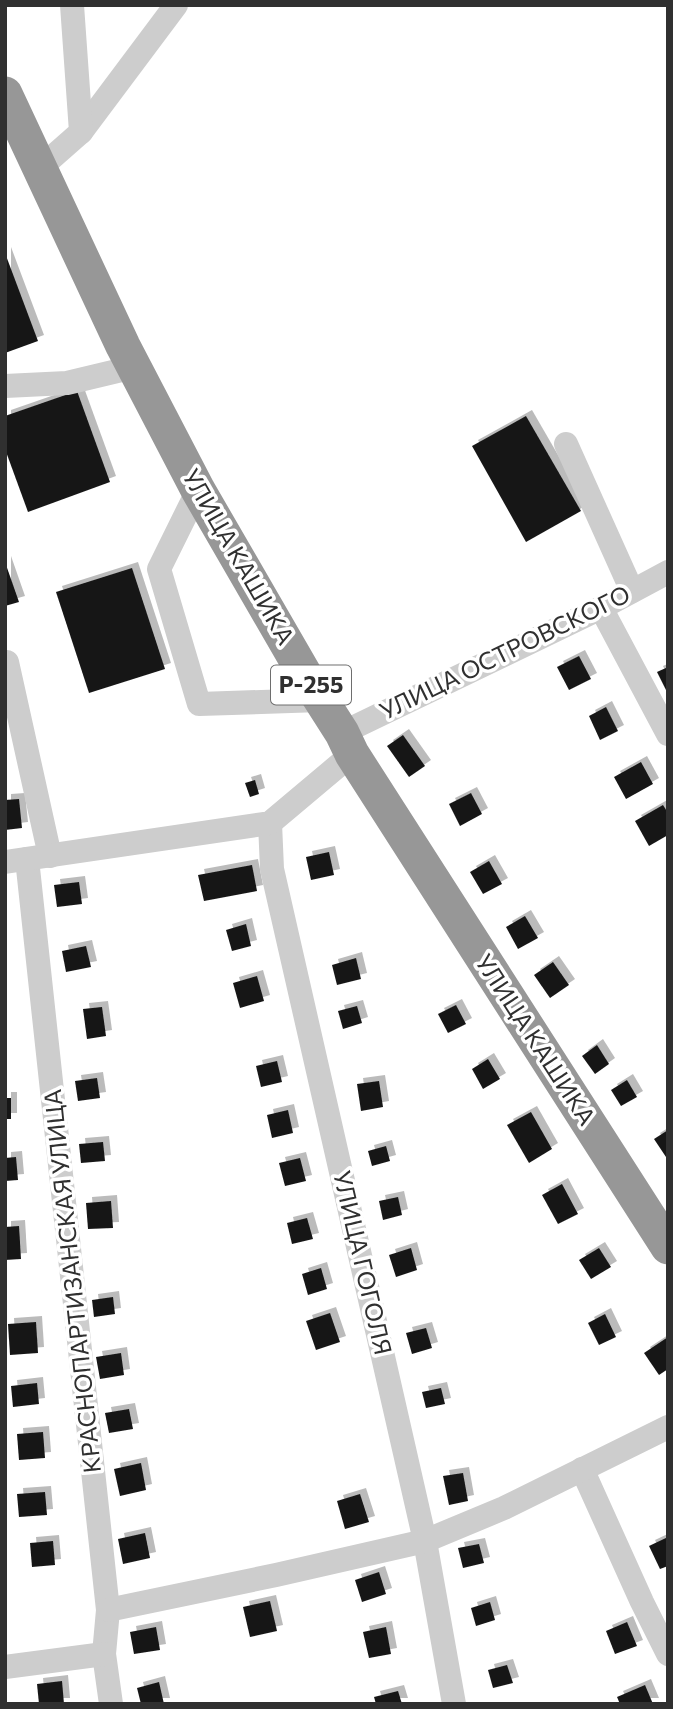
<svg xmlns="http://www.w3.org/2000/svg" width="673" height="1709" viewBox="0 0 673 1709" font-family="Commissioner,sans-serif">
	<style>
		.building { fill: #171717; filter: url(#shadow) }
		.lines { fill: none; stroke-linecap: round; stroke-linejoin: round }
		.minor { stroke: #cdcdcd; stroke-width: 24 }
		.highway { stroke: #979797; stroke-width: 35 }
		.labels { text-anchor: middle; stroke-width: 7; stroke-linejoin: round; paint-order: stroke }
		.shield { fill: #fff; stroke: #6e6e6e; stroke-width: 2 }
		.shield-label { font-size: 23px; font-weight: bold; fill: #303030 }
		.street-label { font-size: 24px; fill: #303030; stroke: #fff }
	</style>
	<defs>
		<filter id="shadow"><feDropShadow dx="6" dy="-6" stdDeviation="0" flood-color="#0004"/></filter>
	</defs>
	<rect width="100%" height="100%" fill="#fff"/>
	<g class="building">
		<path d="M5 253 38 341 5 353Z"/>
		<path d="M77 391 110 482 28 512 5 449V416Z"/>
		<path d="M526 416 581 511 526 542 472 446Z"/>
		<path d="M5 562 19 602 5 606Z"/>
		<path d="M132 568 165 669 89 693 56 592Z"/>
		<path d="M579 656 591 679 569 690 557 667Z"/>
		<path d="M668 667V694L657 672Z"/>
		<path d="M606 707 618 731 600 740 589 716Z"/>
		<path d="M403 735 425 766 409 777 387 746Z"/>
		<path d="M641 762 653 784 626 799 614 777Z"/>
		<path d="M255 780 259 794 250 797 245 783Z"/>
		<path d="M471 793 482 814 460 826 449 804Z"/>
		<path d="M19 799 22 828 5 830V800Z"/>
		<path d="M663 805 668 813V835L649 846 635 821Z"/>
		<path d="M329 852 334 875 311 880 306 857Z"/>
		<path d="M489 861 502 884 483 894 470 872Z"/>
		<path d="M252 865 257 891 204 901 198 875Z"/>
		<path d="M79 882 82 904 57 907 54 885Z"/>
		<path d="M525 916 538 938 518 949 506 927Z"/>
		<path d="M246 924 251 946 232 951 226 930Z"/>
		<path d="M86 946 91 967 66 972 62 951Z"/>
		<path d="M356 958 361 979 337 985 332 965Z"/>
		<path d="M553 962 569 985 550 998 534 975Z"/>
		<path d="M257 976 264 1001 240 1008 233 983Z"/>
		<path d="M456 1005 466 1024 448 1033 438 1014Z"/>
		<path d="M357 1006 362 1023 343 1029 338 1011Z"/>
		<path d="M102 1007 106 1036 87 1039 83 1009Z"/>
		<path d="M597 1045 609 1064 595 1074 582 1056Z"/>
		<path d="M488 1059 500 1079 483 1089 472 1069Z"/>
		<path d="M277 1061 282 1082 261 1087 256 1066Z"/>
		<path d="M97 1078 100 1098 78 1101 75 1081Z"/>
		<path d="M627 1080 637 1097 621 1106 611 1090Z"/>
		<path d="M379 1081 383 1107 361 1111 357 1084Z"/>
		<rect x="5" y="1098" width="6" height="21"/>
		<path d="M288 1110 293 1133 272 1138 267 1115Z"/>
		<path d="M531 1112 552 1149 529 1163 507 1125Z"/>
		<path d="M668 1130V1160L654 1139Z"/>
		<path d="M103 1142 105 1161 81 1163 79 1144Z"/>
		<path d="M386 1146 390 1161 372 1166 368 1151Z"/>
		<path d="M16 1157 18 1180 5 1181V1158Z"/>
		<path d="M300 1158 306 1181 285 1186 279 1163Z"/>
		<path d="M562 1184 578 1214 558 1224 542 1195Z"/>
		<path d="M398 1197 402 1215 383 1220 379 1201Z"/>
		<path d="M111 1201 113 1228 88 1229 86 1203Z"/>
		<path d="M307 1218 313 1239 292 1244 287 1223Z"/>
		<path d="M19 1226 21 1259 5 1260V1227Z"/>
		<path d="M411 1248 417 1270 396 1277 389 1255Z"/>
		<path d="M599 1248 611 1267 591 1279 579 1260Z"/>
		<path d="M321 1268 327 1289 308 1295 302 1274Z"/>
		<path d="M113 1297 115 1314 94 1317 92 1300Z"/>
		<path d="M330 1313 340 1342 316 1350 306 1321Z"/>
		<path d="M605 1314 616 1337 599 1345 588 1323Z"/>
		<path d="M36 1322 38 1353 10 1355 8 1324Z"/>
		<path d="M426 1328 432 1348 412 1354 406 1333Z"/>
		<path d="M668 1337V1369L659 1375 644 1353Z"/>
		<path d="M121 1353 124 1375 100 1379 96 1357Z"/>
		<path d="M37 1383 39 1404 13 1407 11 1386Z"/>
		<path d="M441 1388 445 1404 426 1408 422 1392Z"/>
		<path d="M129 1409 133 1429 109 1433 105 1413Z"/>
		<path d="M43 1432 45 1458 19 1460 17 1434Z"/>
		<path d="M141 1463 146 1490 120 1496 114 1469Z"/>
		<path d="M463 1473 468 1501 449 1505 443 1476Z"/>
		<path d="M45 1492 47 1515 19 1517 17 1494Z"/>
		<path d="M360 1494 369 1522 345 1529 337 1501Z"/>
		<path d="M145 1533 150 1558 123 1564 118 1539Z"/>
		<path d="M668 1537V1566L660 1569 649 1546Z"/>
		<path d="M53 1541 55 1565 32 1567 30 1543Z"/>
		<path d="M479 1544 484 1563 463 1568 458 1548Z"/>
		<path d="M379 1572 386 1594 362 1602 355 1580Z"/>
		<path d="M270 1601 277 1631 250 1637 243 1607Z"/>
		<path d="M490 1602 495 1620 476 1626 471 1608Z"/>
		<path d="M627 1622 637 1646 615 1654 606 1631Z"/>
		<path d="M156 1627 160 1650 134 1654 130 1632Z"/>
		<path d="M386 1627 391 1654 369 1658 363 1632Z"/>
		<path d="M507 1665 513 1683 493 1688 488 1670Z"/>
		<path d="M62 1681 64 1704H39L37 1684Z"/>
		<path d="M159 1682 164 1704H141L137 1688Z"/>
		<path d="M645 1685 653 1704H620L617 1697Z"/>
		<path d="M398 1691 402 1704H376L374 1697Z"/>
	</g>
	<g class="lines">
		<g class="minor">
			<path d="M81 132 176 5"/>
			<path d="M39 169 81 132 72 5"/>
			<path d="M5 386 67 383 134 367"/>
			<path d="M566 444 632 591"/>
			<path d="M198 490 159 569 199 704 321 700"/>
			<path d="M601 608 668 734"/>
			<path d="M7 662 50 856"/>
			<path d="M342 733 601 608 668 572"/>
			<path d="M270 823 272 869 425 1541 454 1704"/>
			<path d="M27 859 108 1610 104 1654 111 1704"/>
			<path d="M5 862 270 823 352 754"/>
			<path d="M582 1469 642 1602 668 1654"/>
			<path d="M108 1610 276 1575 425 1541 504 1508 668 1427"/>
			<path d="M5 1667 104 1654"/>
		</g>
		<path class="highway" d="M5 94 123 346 198 490 305 675 342 733 352 754 668 1247"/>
	</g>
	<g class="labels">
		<rect class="shield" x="271" y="665.5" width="80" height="39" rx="5"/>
		<g class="shield-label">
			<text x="311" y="693">Р-255</text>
		</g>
		<g class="street-label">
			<text transform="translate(238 557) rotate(60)" y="8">УЛИЦА КАШИКА</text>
			<text transform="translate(505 653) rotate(-26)" y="8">УЛИЦА ОСТРОВСКОГО</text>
			<text transform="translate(535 1040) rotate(57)" y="8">УЛИЦА КАШИКА</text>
			<text transform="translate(362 1263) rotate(77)" y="8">УЛИЦА ГОГОЛЯ</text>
			<text transform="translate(73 1281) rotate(-96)" y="8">КРАСНОПАРТИЗАНСКАЯ УЛИЦА</text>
		</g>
	</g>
	<rect width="673" height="1709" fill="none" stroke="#303030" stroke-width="14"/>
</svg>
